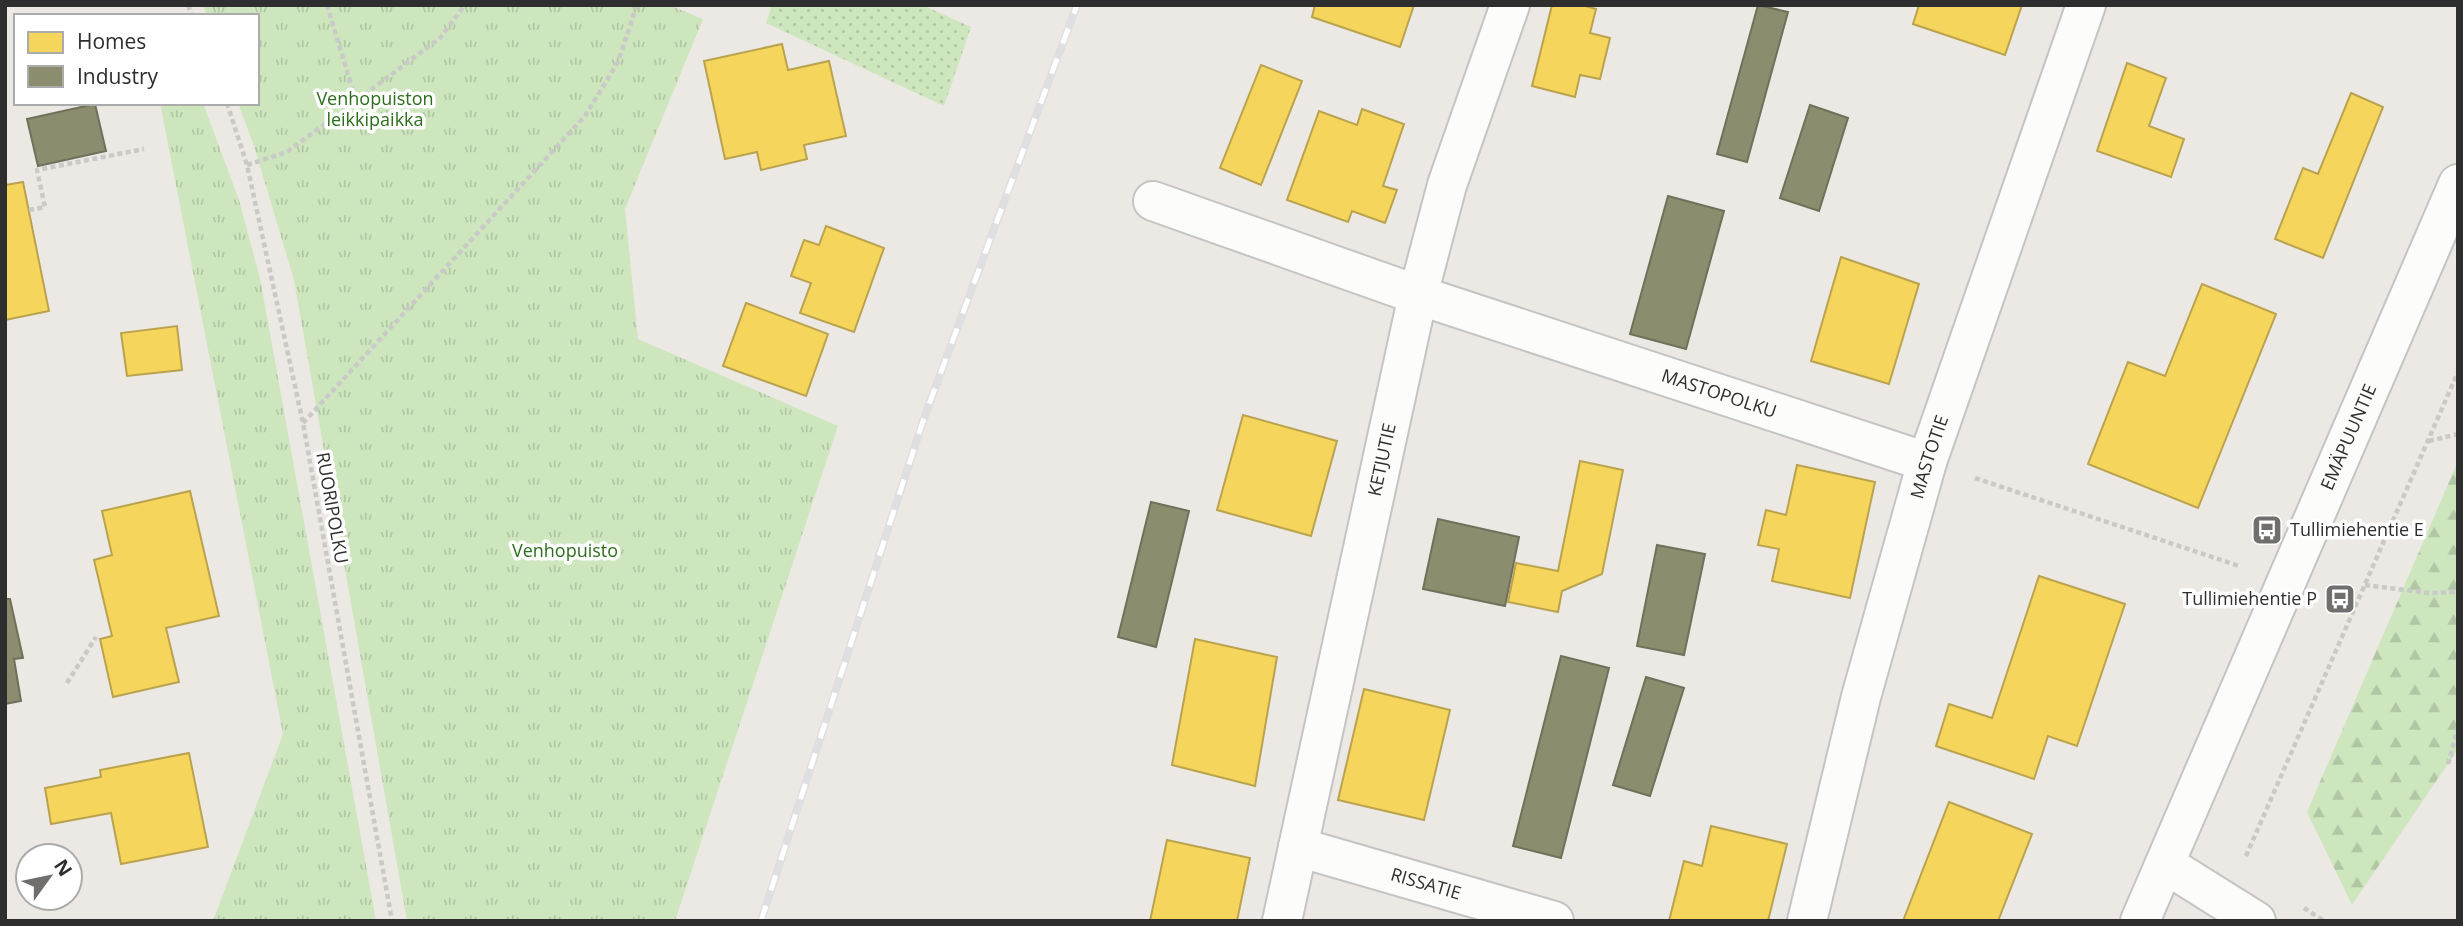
<svg xmlns="http://www.w3.org/2000/svg" width="2463" height="926" viewBox="0 0 2463 926" font-family="'Open Sans',sans-serif">
	<style>
		.grass { fill: url(#grass-dots) }
		.forest { fill: url(#forest-firs) }
		.park { fill: url(#park-tufts) }
		.homes { fill: #f6d55c; stroke: #baa34e; stroke-width: 2 }
		.industry { fill: #8c8c6e; stroke: #70705b; stroke-width: 2 }
		.lines { fill: none; stroke-linecap: round; stroke-linejoin: round }
		.minor-casing { stroke: #c5c4c5; stroke-width: 42 }
		.tertiary-casing { stroke: #c5c4c5; stroke-width: 42 }
		.path { stroke: #c9c9c8; stroke-width: 4.5; stroke-dasharray: 5 3.5; stroke-linecap: butt }
		.minor { stroke: #fcfcfb; stroke-width: 38 }
		.tertiary { stroke: #fcfcfb; stroke-width: 38 }
		.rail-casing { stroke: #dfdfe1; stroke-width: 8 }
		.rail { stroke: #fff; stroke-width: 5; stroke-dasharray: 16; stroke-linecap: butt }
		.labels { text-anchor: middle; stroke-width: 7; stroke-linejoin: round; paint-order: stroke }
		.park-label { font-size: 18px; fill: #2c6e1b; stroke: #fff }
		.street-label { font-size: 18px; fill: #2e2e2e; stroke: #fff }
		.poi-label { font-size: 18px; fill: #2e2e2e; stroke: #fff; text-anchor: start }
	</style>
	<defs>
		<pattern id="grass-dots" width="8" height="8" patternUnits="userSpaceOnUse" patternTransform="scale(1.75)"><rect width="8" height="8" fill="#cee6be"/><path d="M2 2h.1M6 6h.1" fill="none" stroke="#b1c6a4" stroke-width="1.8" stroke-linecap="round"/></pattern>
		<pattern id="forest-firs" width="22" height="20" patternUnits="userSpaceOnUse" patternTransform="scale(1.75)"><rect width="22" height="20" fill="#cee6be"/><path d="M5 1l3.5 6h-7zM16 11l3.5 6h-7z" fill="#b1c6a4"/></pattern>
		<pattern id="park-tufts" width="24" height="20" patternUnits="userSpaceOnUse" patternTransform="scale(1.75)"><rect width="24" height="20" fill="#cee6be"/><path d="M3 7l-1-3M5 7V3M7 7l1-3M15 17l-1-3M17 17v-4M19 17l1-3" fill="none" stroke="#b1c6a4"/></pattern>
	</defs>
	<rect width="100%" height="100%" fill="#ece8e4"/>
	<path class="grass" d="M772 5H922L971 27 944 106 766 23Z"/>
	<path class="forest" d="M2458 461V749L2352 905 2307 812Z"/>
	<g class="park">
		<path d="M203 5H669L703 19 625 209 638 339 838 426 675 921H407L294 280 254 146 238 103H257V16H207Z"/>
		<path d="M160 103H203L239 200 260 278 376 921H213L283 734Z"/>
	</g>
	<g class="homes">
		<path d="M1315 5H1414L1400 47 1312 17Z"/>
		<path d="M1552 5H1582L1596 9 1590 33 1610 38 1600 79 1580 75 1575 97 1532 86Z"/>
		<path d="M1919 5H2022L2005 55 1913 24Z"/>
		<path d="M782 44 788 70 829 61 846 136 804 145 807 159 761 170 757 152 725 159 704 61Z"/>
		<path d="M2127 63 2166 78 2149 126 2184 139 2171 177 2097 151Z"/>
		<path d="M1261 65 1302 81 1261 185 1220 168Z"/>
		<path d="M2351 93 2383 107 2323 258 2275 239 2303 168 2318 174Z"/>
		<path d="M1362 109 1404 124 1383 186 1397 190 1385 223 1352 211 1348 222 1287 200 1319 111 1357 125Z"/>
		<path d="M23 182 49 311 5 320V185Z"/>
		<path d="M826 226 884 248 854 332 800 313 811 283 791 276 804 240 819 245Z"/>
		<path d="M1841 257 1919 284 1889 384 1811 361Z"/>
		<path d="M2202 284 2276 314 2198 508 2088 464 2128 362 2165 376Z"/>
		<path d="M746 303 828 334 806 396 723 366Z"/>
		<path d="M177 326 182 370 127 376 121 333Z"/>
		<path d="M1243 415 1337 441 1311 536 1217 510Z"/>
		<path d="M1580 461 1623 470 1602 574 1562 591 1558 612 1508 602 1516 563 1558 571Z"/>
		<path d="M1797 465 1875 482 1850 598 1772 581 1779 549 1758 545 1766 510 1786 515Z"/>
		<path d="M190 491 219 616 166 628 179 682 113 697 100 639 112 636 94 560 112 555 102 511Z"/>
		<path d="M2039 576 2125 604 2077 746 2048 736 2034 779 1936 746 1949 704 1992 718Z"/>
		<path d="M1195 639 1277 657 1255 786 1172 765Z"/>
		<path d="M1364 689 1450 710 1424 820 1338 800Z"/>
		<path d="M189 753 208 847 121 864 111 813 51 824 45 788 101 777 100 770Z"/>
		<path d="M1949 802 2032 834 1998 921H1903Z"/>
		<path d="M1711 826 1787 844 1768 921H1669L1684 861 1702 866Z"/>
		<path d="M1167 840 1250 858 1237 921H1150Z"/>
	</g>
	<g class="industry">
		<path d="M1758 5 1788 12 1747 162 1717 154Z"/>
		<path d="M95 104 106 151 38 166 27 119Z"/>
		<path d="M1810 105 1848 118 1819 211 1780 198Z"/>
		<path d="M1668 196 1724 211 1686 349 1630 334Z"/>
		<path d="M1151 502 1189 511 1156 647 1118 637Z"/>
		<path d="M1438 519 1519 537 1505 606 1423 589Z"/>
		<path d="M1657 545 1705 554 1684 655 1637 646Z"/>
		<path d="M5 599H10L23 658 14 659 21 701 5 704Z"/>
		<path d="M1561 656 1609 668 1561 858 1513 846Z"/>
		<path d="M1646 677 1684 688 1650 796 1613 785Z"/>
	</g>
	<g class="lines">
		<g class="minor-casing">
			<g id="minor">
				<path id="s1" d="M1153 201 1418 295 1927 462"/>
				<path id="s2" d="M1298 847 1554 921"/>
				<path d="M2165 864 2256 921"/>
				<path id="s3" d="M1282 921 1418 295 1447 185 1510 5"/>
				<path id="s4" d="M1807 921 1861 697 1927 462 2086 5"/>
			</g>
		</g>
		<g class="tertiary-casing">
			<g id="tertiary">
				<path id="s5" d="M2140 921 2458 184"/>
			</g>
		</g>
		<g class="path">
			<path d="M188 5 192 16"/>
			<path d="M327 5 356 101 440 38 465 5"/>
			<path d="M227 103 247 165 303 423 392 921"/>
			<path d="M247 165 287 152 356 101"/>
			<path d="M29 210 45 207 37 170 144 149"/>
			<path d="M303 423 585 116 618 62 637 5"/>
			<path d="M2429 441 2458 434"/>
			<path d="M1975 478 2239 566"/>
			<path d="M2365 585 2429 593 2458 592"/>
			<path d="M67 683 96 637"/>
			<path d="M2448 764 2458 727"/>
			<path d="M2246 856 2458 372"/>
			<path d="M2304 908 2324 921"/>
		</g>
		<use href="#minor" class="minor"/>
		<use href="#tertiary" class="tertiary"/>
		<g class="rail-casing">
			<path id="rail" d="M761 921 924 418 1077 5"/>
		</g>
		<use href="#rail" class="rail"/>
	</g>
	<defs>
		<g id="bus-square" transform="scale(1.575)"><rect x="-9" y="-9" width="18" height="18" rx="4" fill="#706f6e" stroke="#fff"/><path d="M-5-6H5V4H4V6H2V4H-2V6H-4V4H-5ZM-3.5-4V0h7V-4ZM-3.5 1.2v1.5H-2V1.2ZM2 1.2v1.5H3.5V1.2Z" fill="#fff"/></g>
	</defs>
	<g fill-rule="evenodd">
		<use href="#bus-square" x="2267" y="530"/>
		<use href="#bus-square" x="2340" y="599"/>
	</g>
	<g class="labels">
		<g class="park-label">
			<text x="375" y="105">Venhopuiston<tspan x="375" dy="21">leikkipaikka</tspan></text>
			<text x="565" y="557">Venhopuisto</text>
		</g>
		<g class="street-label">
			<text dy="6" stroke="none"><textPath href="#s1" startOffset="598">MASTOPOLKU</textPath></text>
			<text dy="6" stroke="none"><textPath href="#s5" startOffset="527">EMÄPUUNTIE</textPath></text>
			<text dy="6" stroke="none"><textPath href="#s4" startOffset="480">MASTOTIE</textPath></text>
			<text dy="6" stroke="none"><textPath href="#s3" startOffset="472">KETJUTIE</textPath></text>
			<text transform="translate(332 508) rotate(80)" y="6">RUORIPOLKU</text>
			<text dy="6" stroke="none"><textPath href="#s2" startOffset="133">RISSATIE</textPath></text>
		</g>
		<g class="poi-label">
			<text x="2290" y="536">Tullimiehentie E</text>
			<text x="2317" y="605" text-anchor="end">Tullimiehentie P</text>
		</g>
	</g>
	<rect width="2463" height="926" fill="none" stroke="#2e2e2e" stroke-width="14"/>
	<rect x="14" y="14" width="245" height="91" fill="#ffffff" stroke="#ababab" stroke-width="2"/>
	<rect x="28" y="32" width="35" height="21" fill="#f6d55c" stroke="#ababab" stroke-width="2"/>
	<text x="77" y="49" font-size="21" fill="#2e2e2e">Homes</text>
	<rect x="28" y="66" width="35" height="21" fill="#8c8c6e" stroke="#ababab" stroke-width="2"/>
	<text x="77" y="84" font-size="21" fill="#2e2e2e">Industry</text>
	<g transform="translate(49 877) rotate(57)"><circle r="33" fill="#ffffff" stroke="#ababab" stroke-width="2"/>
	<path d="M0-5L12 26L0 18L-12 26Z" fill="#706f6e"/>
	<text y="-10" font-size="19" font-weight="bold" text-anchor="middle" fill="#2e2e2e">N</text>
	</g>
</svg>
